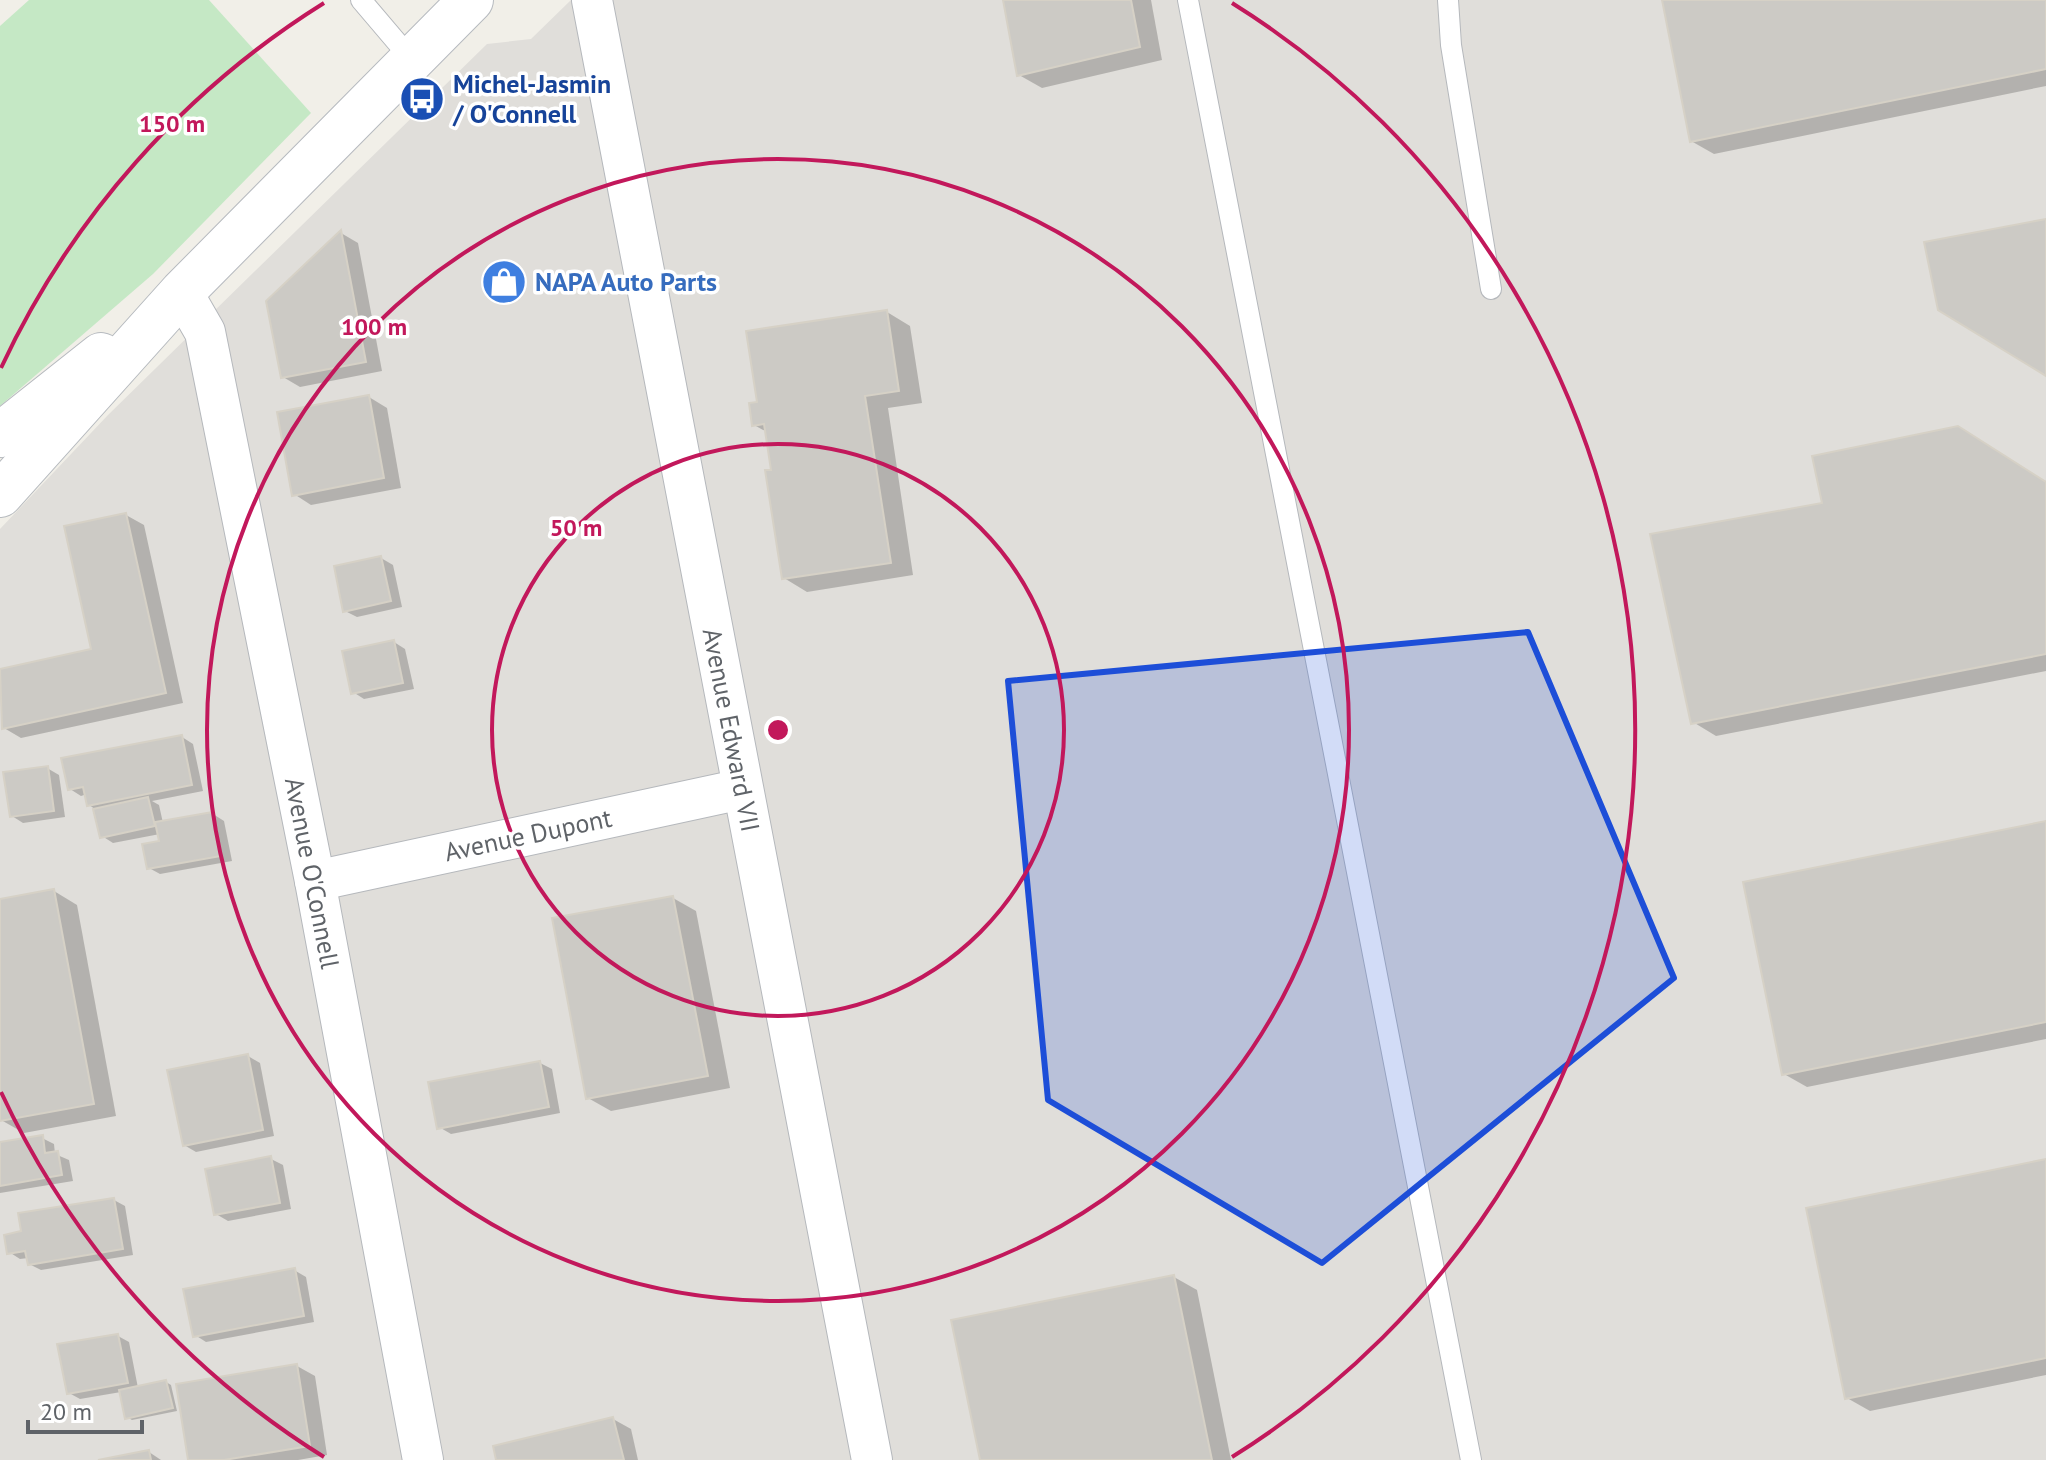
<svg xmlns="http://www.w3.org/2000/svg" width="2046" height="1460" viewBox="0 0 2046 1460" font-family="'PT Sans',sans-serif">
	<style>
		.industrial { fill: #e0deda }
		.green { fill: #c5e8c5 }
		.shadow { fill: #0003 }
		.building { fill: #cccac5; stroke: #d6d1c6; stroke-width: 2 }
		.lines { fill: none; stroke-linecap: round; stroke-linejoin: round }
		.lane-casing { stroke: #b5b8bc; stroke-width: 22 }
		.street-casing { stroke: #b5b8bc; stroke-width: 42 }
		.secondary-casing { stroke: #b6babf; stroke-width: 46 }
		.lane { stroke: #fff; stroke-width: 20 }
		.street { stroke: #fff; stroke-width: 40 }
		.secondary { stroke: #fff; stroke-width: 44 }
		.marked { fill: #1d4ed8; fill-opacity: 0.2; stroke: #1d4ed8; stroke-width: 6; stroke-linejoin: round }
		.ring { fill: none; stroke: #c2185b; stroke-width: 4 }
		.labels { text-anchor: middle; stroke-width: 7; stroke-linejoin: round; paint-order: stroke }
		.transit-label { font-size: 26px; font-weight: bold; fill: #164399; stroke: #fff; text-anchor: start }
		.shop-label { font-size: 26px; font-weight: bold; fill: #366cbe; stroke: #fff; text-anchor: start }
		.street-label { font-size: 26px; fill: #5f6368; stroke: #fff }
		.centre { fill: #c2185b; stroke: #fff; stroke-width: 4 }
		.ring-label { font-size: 24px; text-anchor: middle; font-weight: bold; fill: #c2185b; stroke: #fff; stroke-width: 7; stroke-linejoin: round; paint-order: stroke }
	</style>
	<rect width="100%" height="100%" fill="#f1efe8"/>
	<path class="industrial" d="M571 0H2046V1460H0V529L108 415 487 44 531 39Z"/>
	<path class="green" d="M29 0H209L311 113 153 274 0 406V26Z"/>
	<g class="shadow">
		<path d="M1005 0H1151L1162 60 1042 88 1019 75Z"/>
		<path d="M1665 0H2046V86L1714 154 1691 141Z"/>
		<path d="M341 233 358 243 382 371 300 387 283 377Z"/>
		<path d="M887 312 910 326 922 403 888 408 913 575 807 592 784 578 767 432 754 425 759 403Z"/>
		<path d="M369 397 387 408 401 488 311 505 294 494Z"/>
		<path d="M2046 483V671L1716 736 1693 722Z"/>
		<path d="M126 515 144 525 183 703 21 738 4 728 0 671 94 651Z"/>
		<path d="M381 558 393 565 402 607 357 617 345 611Z"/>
		<path d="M394 642 405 649 414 689 364 699 353 692Z"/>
		<path d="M182 737 193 744 203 791 152 801 159 805 163 823 213 814 224 821 232 861 160 874 149 868 161 843 160 834 113 843 102 836 95 809 89 805 87 794 81 796 70 789Z"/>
		<path d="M47 768 59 775 65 817 23 823 12 816Z"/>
		<path d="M2046 823V1039L1807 1087 1784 1074Z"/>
		<path d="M54 891 77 905 116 1116 24 1133 1 1120 0 1113V901Z"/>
		<path d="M673 898 696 911 730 1088 611 1111 588 1098Z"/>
		<path d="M248 1056 260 1063 274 1136 196 1152 184 1145Z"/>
		<path d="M540 1063 552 1069 560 1113 451 1134 439 1127Z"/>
		<path d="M42 1138 54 1144 55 1154 69 1160 73 1181 0 1193V1145Z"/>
		<path d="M271 1159 283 1165 291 1209 228 1221 216 1214Z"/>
		<path d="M2046 1161V1375L1870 1411 1847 1398Z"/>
		<path d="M114 1200 125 1206 133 1255 41 1270 29 1264 28 1258 20 1259 9 1252Z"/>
		<path d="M294 1270 306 1277 314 1322 206 1342 195 1335Z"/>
		<path d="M1174 1277 1197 1290 1231 1460H982Z"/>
		<path d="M118 1336 129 1342 138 1388 166 1382 171 1385 177 1411 132 1420 127 1417 121 1392 80 1399 69 1393Z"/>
		<path d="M297 1366 315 1376 327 1455 298 1460H190Z"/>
		<path d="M613 1419 631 1429 638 1460H498Z"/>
		<path d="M149 1452 161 1460H109Z"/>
	</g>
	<g class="building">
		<path d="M1003 0H1131L1140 47 1017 76Z"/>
		<path d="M1662 0H2046V69L1690 142Z"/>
		<path d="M2046 219V376L1938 310 1924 242Z"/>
		<path d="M341 230 366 362 281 378 266 301Z"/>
		<path d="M887 310 899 391 865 396 891 563 782 579 765 470H771L764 424 752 426 749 403 757 402 746 331Z"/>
		<path d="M369 395 384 478 292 496 277 412Z"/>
		<path d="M1958 426 2046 482V654L1691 724 1650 534 1822 503 1812 456Z"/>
		<path d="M126 513 166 693 2 729 0 669 91 649 64 526Z"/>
		<path d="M381 556 391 601 343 612 334 566Z"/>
		<path d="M394 640 403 683 351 694 342 651Z"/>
		<path d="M182 735 192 785 87 806 83 787 68 790 61 758Z"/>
		<path d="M48 766 54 811 10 817 3 772Z"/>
		<path d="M148 797 155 826 100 838 93 809Z"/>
		<path d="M213 812 221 856 147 869 142 844 159 841 155 822Z"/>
		<path d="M2046 821V1022L1782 1075 1743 882Z"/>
		<path d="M54 889 94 1104 0 1121V899Z"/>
		<path d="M673 896 708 1076 586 1099 552 918Z"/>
		<path d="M248 1054 263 1130 183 1146 167 1070Z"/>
		<path d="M540 1061 549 1107 437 1129 428 1082Z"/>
		<path d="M43 1135 45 1153 58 1151 62 1175 0 1186V1142Z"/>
		<path d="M271 1156 280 1203 214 1215 205 1169Z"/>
		<path d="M2046 1159V1358L1845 1399 1806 1208Z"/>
		<path d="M114 1198 123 1249 28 1265 25 1251 7 1254 4 1235 21 1231 18 1213Z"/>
		<path d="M295 1268 304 1316 193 1337 183 1289Z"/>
		<path d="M1174 1275 1212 1460H980L951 1320Z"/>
		<path d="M118 1334 128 1383 67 1394 57 1344Z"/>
		<path d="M297 1364 310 1446 224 1460H188L176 1384Z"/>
		<path d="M166 1380 173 1408 125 1419 119 1390Z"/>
		<path d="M613 1417 624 1460H496L493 1446Z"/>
		<path d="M149 1450 151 1460H98Z"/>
	</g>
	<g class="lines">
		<g class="lane-casing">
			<g id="lane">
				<path d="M361 0 412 60"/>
				<path d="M1188 0 1471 1460"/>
				<path d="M1448 0 1451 45 1491 289"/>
			</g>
		</g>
		<g class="street-casing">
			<g id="street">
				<path d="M592 0 872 1460"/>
				<path d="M182 292 205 332 315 881 423 1460"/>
				<path d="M315 881 742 789"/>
			</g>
		</g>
		<g class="secondary-casing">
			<g id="secondary">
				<path d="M0 435 101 355"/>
				<path d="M0 495 182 292 471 0"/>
			</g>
		</g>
		<use href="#lane" class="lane"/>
		<use href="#street" class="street"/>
		<use href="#secondary" class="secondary"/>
	</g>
	<path class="marked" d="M1528 632 1674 978 1322 1263 1048 1100 1008 681Z"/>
	<g class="ring">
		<circle cx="778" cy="730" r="286"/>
		<circle cx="778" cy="730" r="571"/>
		<path d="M324 1457A857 857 0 0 1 1 1092M1 368A857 857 0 0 1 324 3M1232 3A857 857 0 0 1 1232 1457"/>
	</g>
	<defs>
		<g id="bus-disc" transform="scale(2.3)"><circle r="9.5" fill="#1a4fb4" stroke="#fff"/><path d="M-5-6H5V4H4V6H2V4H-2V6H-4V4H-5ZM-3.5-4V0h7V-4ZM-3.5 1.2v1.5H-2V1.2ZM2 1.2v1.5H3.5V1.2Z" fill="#fff"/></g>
		<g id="shop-disc" transform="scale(2.3)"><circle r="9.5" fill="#3f7fe0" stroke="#fff"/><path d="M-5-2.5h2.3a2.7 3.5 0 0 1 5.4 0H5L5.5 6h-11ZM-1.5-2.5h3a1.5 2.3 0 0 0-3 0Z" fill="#fff"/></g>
	</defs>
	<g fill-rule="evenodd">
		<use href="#bus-disc" x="422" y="99"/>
		<use href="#shop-disc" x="504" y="282"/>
	</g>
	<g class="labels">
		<g class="transit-label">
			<text x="453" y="93">Michel-Jasmin<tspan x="453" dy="30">/ O'Connell</tspan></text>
		</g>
		<g class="shop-label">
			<text x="535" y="291">NAPA Auto Parts</text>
		</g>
		<g class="street-label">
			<text transform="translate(731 730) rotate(79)" y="9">Avenue Edward VII</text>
			<text transform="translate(528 835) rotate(-12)" y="9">Avenue Dupont</text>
			<text transform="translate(312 873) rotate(79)" y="9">Avenue O'Connell</text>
		</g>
	</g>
	<circle cx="778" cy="730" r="12" class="centre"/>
	<g class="ring-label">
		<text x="172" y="132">150 m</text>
		<text x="374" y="335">100 m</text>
		<text x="576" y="536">50 m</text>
	</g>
	<path d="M28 1420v12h114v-12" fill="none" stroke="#5f6368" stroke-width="4"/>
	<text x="40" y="1420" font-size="24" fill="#5f6368" stroke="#ffffff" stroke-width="6" paint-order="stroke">20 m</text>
</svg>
